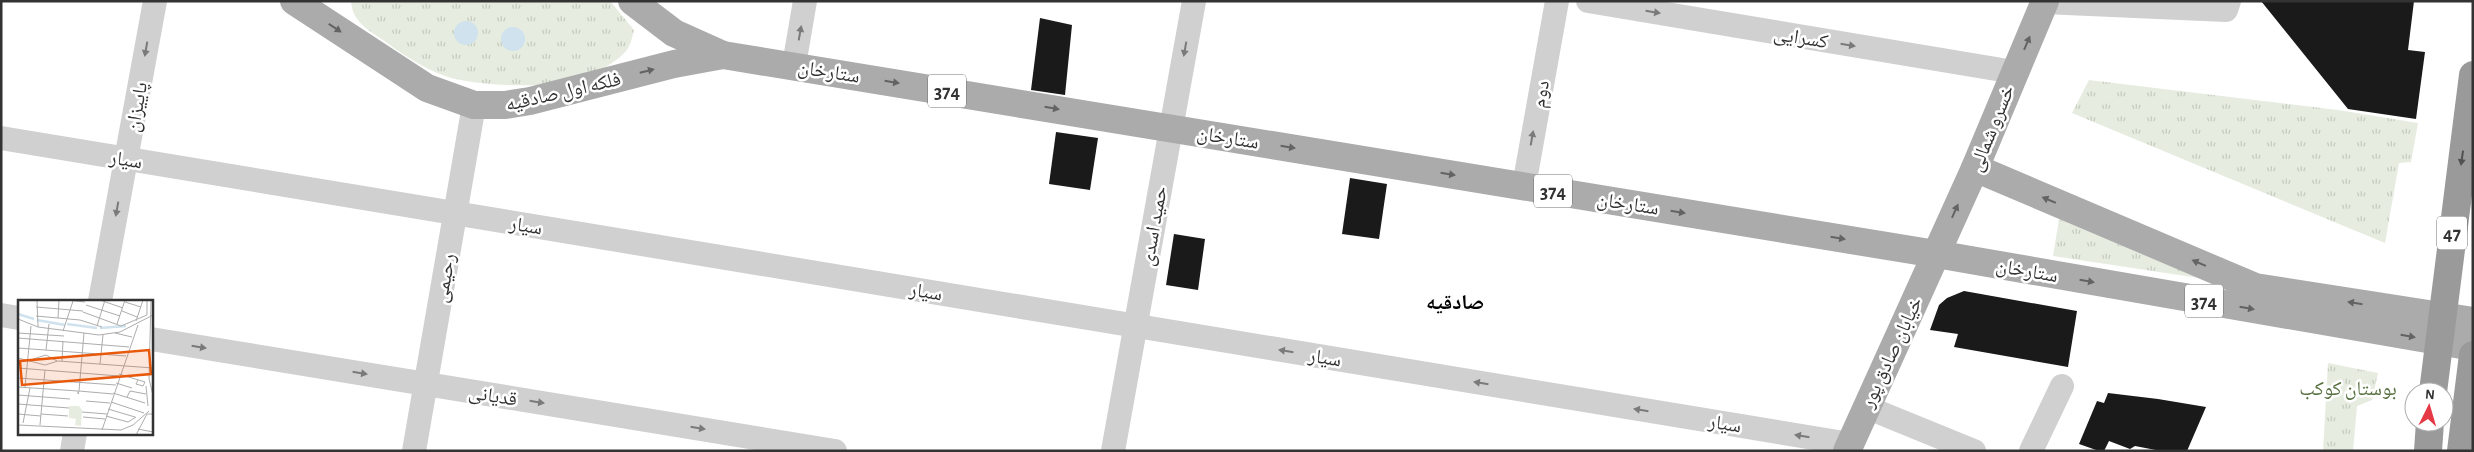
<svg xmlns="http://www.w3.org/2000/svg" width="2474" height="452" viewBox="0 0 2474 452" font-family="'Alegreya Sans','Noto Naskh Arabic',sans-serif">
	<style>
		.grass { fill: url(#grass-tufts) }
		.water { fill: #cfe2ee }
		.building { fill: #1a1a1a }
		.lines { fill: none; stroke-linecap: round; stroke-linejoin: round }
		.minor { stroke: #d0d0d0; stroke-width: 24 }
		.major { stroke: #ababab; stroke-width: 28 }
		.highway { stroke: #9a9a9a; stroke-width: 28 }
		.highway-bridge { stroke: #9a9a9a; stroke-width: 28 }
		.oneway { fill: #7a7a7a }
		.oneway2 { fill: #636363 }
		.oneway3 { fill: #525252 }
		.labels { text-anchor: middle; stroke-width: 5; stroke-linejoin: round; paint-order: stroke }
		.shield { fill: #fff; stroke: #707070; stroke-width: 1 }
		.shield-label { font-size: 19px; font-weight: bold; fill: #333 }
		.street-label { font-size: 20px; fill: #333; stroke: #fff }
		.park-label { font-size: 20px; fill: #56703f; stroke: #fff }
		.neighbourhood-label { font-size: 21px; font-weight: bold; fill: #000; stroke: #fff }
		.inset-river { fill: none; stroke: #cfe2ee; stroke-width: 2.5 }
		.inset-road { fill: none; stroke: #adadad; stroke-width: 1 }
		.view { fill: #e8590c; fill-opacity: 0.15; stroke: #e8590c; stroke-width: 2.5 }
		.inset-edge { fill: none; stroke: #333; stroke-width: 2.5 }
	</style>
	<defs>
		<pattern id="grass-tufts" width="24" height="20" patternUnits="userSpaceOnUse" patternTransform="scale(1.25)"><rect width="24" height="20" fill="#e6ecdf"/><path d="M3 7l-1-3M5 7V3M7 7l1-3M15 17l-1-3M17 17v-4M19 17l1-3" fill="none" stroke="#c6cbc0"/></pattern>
	</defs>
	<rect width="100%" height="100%" fill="#fff"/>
	<g class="grass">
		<path d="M351 1H610L634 30C632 37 631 45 626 51 611 69 574 82 551 84 525 87 470 85 445 76 423 68 402 54 383 40 368 30 352 21 351 1Z"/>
		<path d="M2089 80 2338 110 2418 123 2411 162 2399 163 2385 243 2072 113Z"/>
		<path d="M2059 219 2199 278 2053 256Z"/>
		<path d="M2328 363 2378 373 2372 400 2357 406 2353 451H2323Z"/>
	</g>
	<g class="water">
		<circle cx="466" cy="33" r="12"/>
		<circle cx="513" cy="39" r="12"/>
	</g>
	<g class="building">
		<path d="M2261 1H2414L2408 50 2425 52 2416 119 2348 109Z"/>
		<path d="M1040 18 1072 25 1065 95 1031 90Z"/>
		<path d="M1056 132 1098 138 1090 190 1049 184Z"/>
		<path d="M1350 178 1387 184 1379 239 1342 234Z"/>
		<path d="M1174 234 1205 239 1198 290 1166 285Z"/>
		<path d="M1964 291 2077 311 2068 367 1954 347 1958 334 1930 330 1939 305 1947 298Z"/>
		<path d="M2108 393 2158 399 2206 407 2187 451H2161L2135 446 2130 449 2109 441 2104 451H2099L2079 444 2097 401 2104 403Z"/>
	</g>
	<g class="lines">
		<g class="minor">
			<path d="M1588 1 2014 72"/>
			<path d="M2044 2 2226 10 2229 1"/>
			<path d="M794 65 805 1"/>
			<path d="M1 138 1850 444"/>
			<path d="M1524 186 1557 1"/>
			<path d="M100 301 155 1"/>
			<path d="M1 315 19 318"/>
			<path d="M151 339 835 451"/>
			<path d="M1866 407 1974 451"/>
			<path d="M72 451 75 433"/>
			<path d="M414 451 474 105"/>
			<path d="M1113 451 1194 1"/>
			<path d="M2031 451 2062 386"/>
		</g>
		<g class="major">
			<path d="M294 1 427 88 474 105H505L530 101 674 64 723 55"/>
			<path d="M632 1 674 33 723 55 1936 254 2473 347"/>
			<path d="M1975 168 2255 287 2473 321"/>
			<path d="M1847 451 1975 168 2045 1"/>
		</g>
		<g class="highway">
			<path d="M2428 451 2430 422"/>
			<path d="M2461 451 2473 355"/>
		</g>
		<path class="highway-bridge" d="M2433 392 2473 75"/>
	</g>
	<defs><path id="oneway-solid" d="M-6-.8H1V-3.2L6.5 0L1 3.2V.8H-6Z" transform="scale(1.25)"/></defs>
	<g class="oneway">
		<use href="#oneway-solid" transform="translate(1653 12) rotate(9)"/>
		<use href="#oneway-solid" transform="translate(800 33) rotate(-80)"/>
		<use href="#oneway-solid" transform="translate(1848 45) rotate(9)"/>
		<use href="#oneway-solid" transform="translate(146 49) rotate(100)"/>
		<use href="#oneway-solid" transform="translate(1185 49) rotate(100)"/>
		<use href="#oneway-solid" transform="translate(1532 138) rotate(-80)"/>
		<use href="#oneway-solid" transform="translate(117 209) rotate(100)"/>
		<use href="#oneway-solid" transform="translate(199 347) rotate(9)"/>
		<use href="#oneway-solid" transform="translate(1286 351) rotate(-171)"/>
		<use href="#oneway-solid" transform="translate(360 373) rotate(9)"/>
		<use href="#oneway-solid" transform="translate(1481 383) rotate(-171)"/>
		<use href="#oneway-solid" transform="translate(537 402) rotate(9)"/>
		<use href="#oneway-solid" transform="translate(1641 410) rotate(-171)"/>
		<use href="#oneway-solid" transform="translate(698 428) rotate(9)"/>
		<use href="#oneway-solid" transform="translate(1802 436) rotate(-171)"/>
	</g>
	<g class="oneway2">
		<use href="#oneway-solid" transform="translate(335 28) rotate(33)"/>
		<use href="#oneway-solid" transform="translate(2027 43) rotate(-67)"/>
		<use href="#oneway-solid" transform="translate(647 71) rotate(-14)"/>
		<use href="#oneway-solid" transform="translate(892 82) rotate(9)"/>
		<use href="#oneway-solid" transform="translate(1052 108) rotate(10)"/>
		<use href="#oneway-solid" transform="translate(1288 147) rotate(9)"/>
		<use href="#oneway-solid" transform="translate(1448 174) rotate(9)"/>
		<use href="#oneway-solid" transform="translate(2049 200) rotate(-157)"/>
		<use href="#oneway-solid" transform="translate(1955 211) rotate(-66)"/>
		<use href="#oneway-solid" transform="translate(1678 212) rotate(9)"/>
		<use href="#oneway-solid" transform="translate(1838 238) rotate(9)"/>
		<use href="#oneway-solid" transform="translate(2199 263) rotate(-157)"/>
		<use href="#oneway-solid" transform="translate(2087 281) rotate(10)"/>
		<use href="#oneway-solid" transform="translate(2355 303) rotate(-171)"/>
		<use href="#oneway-solid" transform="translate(2247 308) rotate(10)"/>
		<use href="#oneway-solid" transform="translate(2408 336) rotate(10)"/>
	</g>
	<use class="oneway3" href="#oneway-solid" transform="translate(2462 158) rotate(98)"/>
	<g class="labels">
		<g class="shield">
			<rect x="928" y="74.5" width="38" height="33" rx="4"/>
			<rect x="1534" y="174.5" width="38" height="33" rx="4"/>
			<rect x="2437" y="216.5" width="30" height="33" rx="4"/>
			<rect x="2185" y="284.5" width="38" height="33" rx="4"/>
		</g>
		<g class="shield-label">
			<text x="947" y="98">374</text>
			<text x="1553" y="198">374</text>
			<text x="2452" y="240">47</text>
			<text x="2204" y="308">374</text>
		</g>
		<g class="street-label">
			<text transform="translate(1801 37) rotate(9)" y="7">کسرایی</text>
			<text transform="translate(829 71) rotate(9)" y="7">ستارخان</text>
			<text transform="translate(563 91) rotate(-13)" y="7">فلکه اول صادقیه</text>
			<text transform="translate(1540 94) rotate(-80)" y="7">دوم</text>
			<text transform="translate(136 107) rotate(-80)" y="7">پاییزان</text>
			<text transform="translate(1991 128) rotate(-68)" y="7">خسرو شمالی</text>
			<text transform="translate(1228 137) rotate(9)" y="7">ستارخان</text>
			<text transform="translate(126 159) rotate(9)" y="7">سیار</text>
			<text transform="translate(1628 203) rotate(9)" y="7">ستارخان</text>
			<text transform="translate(526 225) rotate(9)" y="7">سیار</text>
			<text transform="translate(1153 226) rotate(-80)" y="7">حمید اسدی</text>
			<text transform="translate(2027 270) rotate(10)" y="7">ستارخان</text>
			<text transform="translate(444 278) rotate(-80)" y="7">رحیمی</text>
			<text transform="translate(926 291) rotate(9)" y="7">سیار</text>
			<text transform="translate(1891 352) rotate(-65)" y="7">خیابان صادق پور</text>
			<text transform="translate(1325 357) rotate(9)" y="7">سیار</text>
			<text transform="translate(493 395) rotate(9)" y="7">قدیانی</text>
			<text transform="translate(1725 423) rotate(9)" y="7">سیار</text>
		</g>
		<g class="park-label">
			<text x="2348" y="395">بوستان کوکب</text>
		</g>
		<g class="neighbourhood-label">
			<text x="1455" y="309">صادقیه</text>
		</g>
	</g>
	<g transform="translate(18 300)">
		<rect width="135" height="135" fill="#fff"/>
		<path d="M51 106H61L64 110 63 126 57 125 58 119 51 118Z" fill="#e6ecdf"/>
		<path class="inset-river" d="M0 14 16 19M19 20 47 25M49 24 79 28M82 28 108 26"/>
		<path class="inset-road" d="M19 0 20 27M49 0 67 2M82 0 105 8M133 0 131 79 135 95M107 2 123 7M68 5 102 16M18 7 65 11M104 11 119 17M65 12 103 26 129 15V0M18 16 62 20 84 27M40 18 41 0M0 19 20 27 81 35 102 32 135 15M118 21 125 0M99 24 107 0M79 26 87 0M45 31 55 1M0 33 46 36M97 33 114 37M0 38 111 47M0 48 108 56M28 50 31 24M0 58 27 65 40 61 135 68M15 59 28 55 39 61M44 61 45 41M82 64 85 35M0 68 101 76M101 74 127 82 125 86 118 84 120 80M0 78 98 85M98 83 114 88M128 86 130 106M0 87 60 91V94L61 91 95 94M7 87 13 26M61 91 66 33M95 93 127 103M0 95 52 99M109 97 112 91 128 94M68 101 92 103M93 102 126 113M0 104 51 108M90 109 117 117M64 112 89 114M0 114 23 116M23 114 50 116M88 116 110 122 118 117M65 117 87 119M5 123 12 88M0 125 103 130 115 125 131 111M22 125 27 70M120 129 135 132M84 130 120 25M118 135 129 114H135"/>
		<path class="view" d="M131 50 133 74 4 85 2 61Z"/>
		<rect width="135" height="135" class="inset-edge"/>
	</g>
	<rect width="2474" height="452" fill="none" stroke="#333333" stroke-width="5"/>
	<g transform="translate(2429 407) rotate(5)"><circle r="24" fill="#ffffff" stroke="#adadad"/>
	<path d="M0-4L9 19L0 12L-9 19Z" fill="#e63946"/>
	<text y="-8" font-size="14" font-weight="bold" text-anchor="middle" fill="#333333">N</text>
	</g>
</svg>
